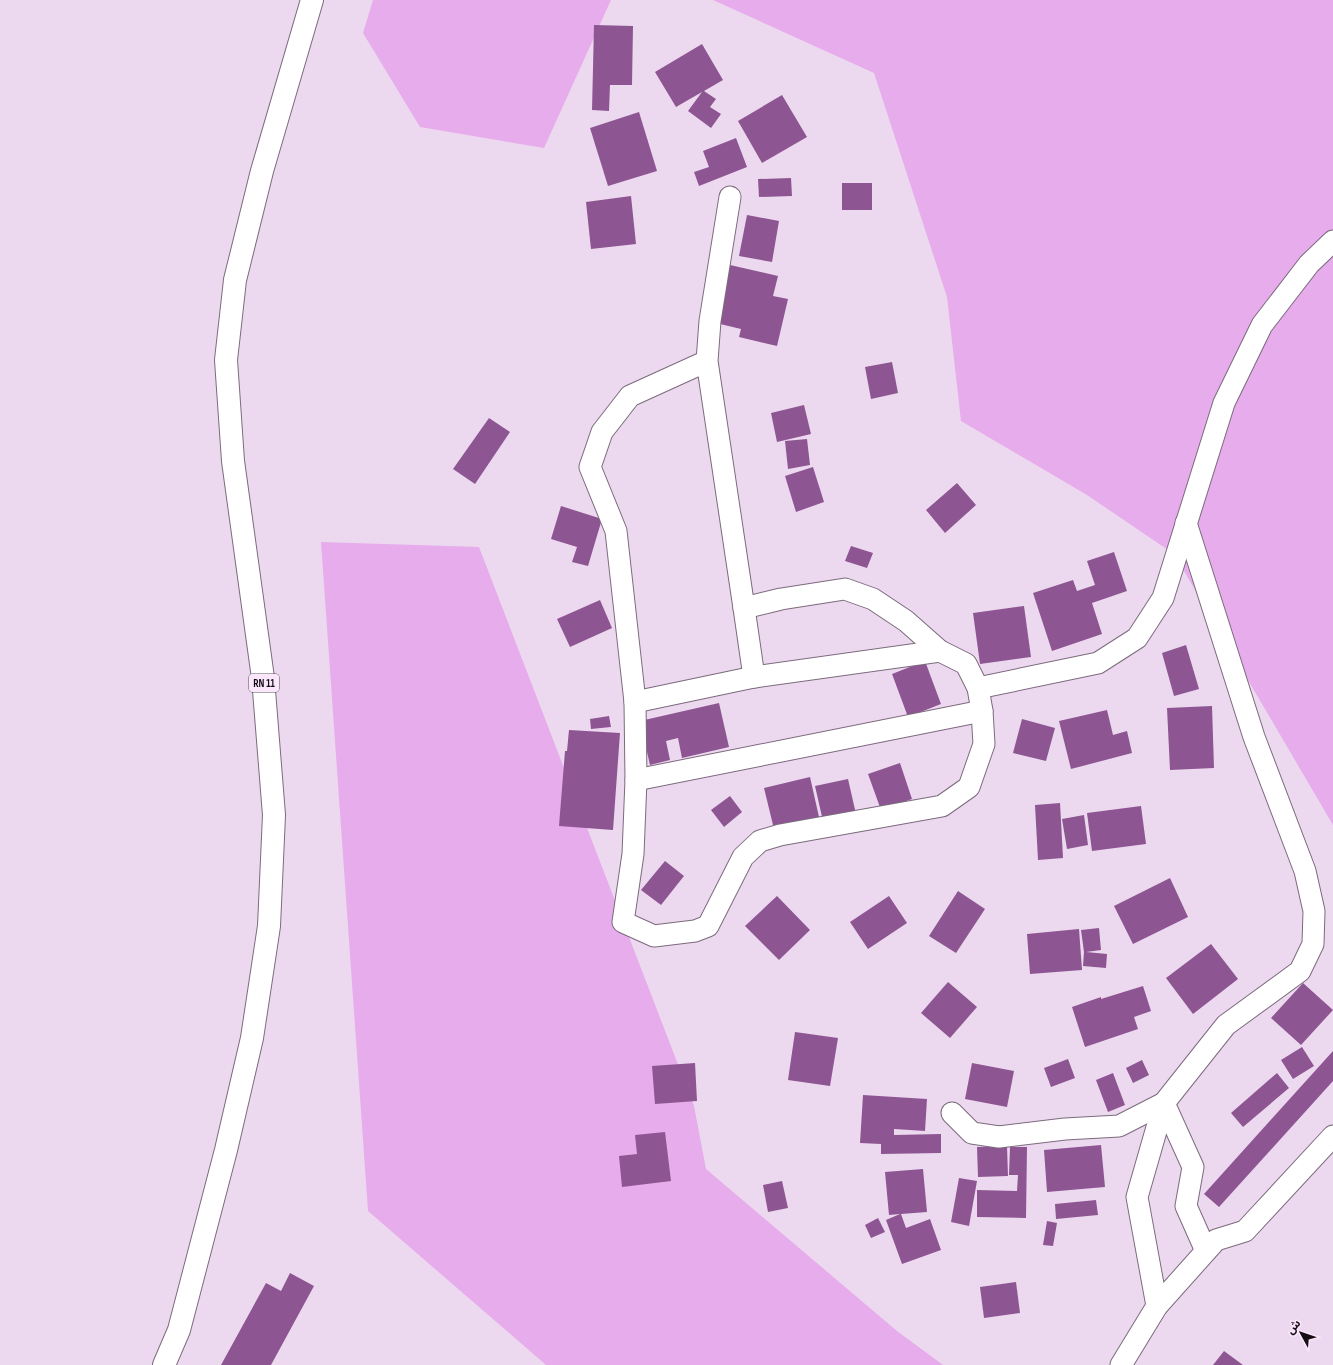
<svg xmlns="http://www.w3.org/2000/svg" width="1333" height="1365" viewBox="0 0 1333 1365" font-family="'Sofia Sans Condensed','Noto Sans Arabic',sans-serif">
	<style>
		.green { fill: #e6aceb }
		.building { fill: #8d5592 }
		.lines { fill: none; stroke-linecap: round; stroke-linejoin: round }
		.street-casing { stroke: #7c6a7d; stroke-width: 23 }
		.primary-casing { stroke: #7c6a7d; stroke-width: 24 }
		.street { stroke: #fff; stroke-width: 21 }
		.primary { stroke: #fff; stroke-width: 22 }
		.labels { text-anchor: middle; stroke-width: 3; stroke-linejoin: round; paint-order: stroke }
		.shield { fill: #fbe7fc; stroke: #5a4f5a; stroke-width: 1 }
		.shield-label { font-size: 11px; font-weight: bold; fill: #150e15 }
	</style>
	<rect width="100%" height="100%" fill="#edd9ef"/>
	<g class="green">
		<path d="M373 0H611L544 148 420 127 363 33Z"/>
		<path d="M713 0H1333V825L1174 554 1087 495 961 421 947 297 874 73Z"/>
		<path d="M321 542 479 547 694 1106 706 1169 897 1331 943 1365H546L368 1211Z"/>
	</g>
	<g class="building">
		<path d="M594 25 633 26 632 85H610L609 111 592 110Z"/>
		<path d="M702 44 723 80 704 91 716 99 710 107 721 114 711 128 688 111 702 92 676 107 655 72Z"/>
		<path d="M782 95 807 137 762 163 738 121Z"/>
		<path d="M639 112 657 171 608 186 590 128Z"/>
		<path d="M736 138 747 167 699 186 694 172 709 167 703 151Z"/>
		<path d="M791 178 792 196 759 197 758 179Z"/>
		<rect x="842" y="183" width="30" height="27"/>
		<path d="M631 196 636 244 591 249 586 202Z"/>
		<path d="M747 215 779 221 772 262 739 256Z"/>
		<path d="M730 265 778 276 773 296 788 299 777 346 739 337 741 329 716 323Z"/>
		<path d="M892 362 898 393 871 399 865 367Z"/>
		<path d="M804 405 811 434 777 442 771 413Z"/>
		<path d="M489 418 510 432 475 484 453 469Z"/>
		<path d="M807 439 810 465 788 469 785 441Z"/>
		<path d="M813 467 824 502 796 512 785 476Z"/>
		<path d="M957 483 976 505 945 533 926 510Z"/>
		<path d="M561 506 602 519 588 566 572 562 577 547 551 539Z"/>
		<path d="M851 546 873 553 867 568 845 561Z"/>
		<path d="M1114 552 1127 591 1092 603 1102 634 1052 651 1033 593 1073 580 1077 591 1095 585 1087 561Z"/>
		<path d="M600 600 612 628 570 647 557 619Z"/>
		<path d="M1024 606 1031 657 980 664 973 613Z"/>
		<path d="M1186 645 1199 689 1174 696 1162 653Z"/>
		<path d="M925 661 941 704 908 717 892 674Z"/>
		<path d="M719 703 729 747 682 758 678 738 666 741 670 760 650 765 640 721Z"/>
		<path d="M1212 706 1214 768 1170 770 1167 708Z"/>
		<path d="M1107 710 1113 735 1127 731 1132 753 1071 769 1059 721Z"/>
		<path d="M609 716 611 727 591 729 590 719Z"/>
		<path d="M1022 719 1055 728 1046 761 1013 753Z"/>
		<path d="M569 730 620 733 613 830 559 826 565 751H567Z"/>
		<path d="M900 763 912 799 881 810 868 774Z"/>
		<path d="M810 777 819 817 774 829 764 788Z"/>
		<path d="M848 779 856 814 823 821 815 786Z"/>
		<path d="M730 796 742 812 724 827 711 810Z"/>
		<path d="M1060 803 1063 858 1038 860 1035 805Z"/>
		<path d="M1141 806 1146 844 1092 851 1087 813Z"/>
		<path d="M1084 815 1088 845 1067 849 1062 819Z"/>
		<path d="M665 861 684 876 661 905 641 890Z"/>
		<path d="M1170 878 1188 917 1133 944 1114 906Z"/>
		<path d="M958 891 985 909 956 953 929 936Z"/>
		<path d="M777 896 810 930 779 960 745 926Z"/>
		<path d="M889 896 907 923 868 949 850 922Z"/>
		<path d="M1099 928 1101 950 1086 952 1107 954 1106 968 1083 966 1084 952 1081 930Z"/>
		<path d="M1079 929 1082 970 1030 974 1027 934Z"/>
		<path d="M1211 944 1238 979 1193 1014 1166 978Z"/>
		<path d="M948 982 977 1007 950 1038 921 1013Z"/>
		<path d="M1303 983 1333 1010 1301 1045 1271 1018Z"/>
		<path d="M1143 986 1151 1011 1134 1017 1138 1029 1085 1047 1072 1007 1101 997V999Z"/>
		<path d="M795 1032 838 1038 830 1086 788 1080Z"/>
		<path d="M1302 1047 1314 1066 1293 1079 1281 1060Z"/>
		<path d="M1333 1051V1081L1219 1207 1204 1194Z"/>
		<path d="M1068 1059 1075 1078 1051 1087 1044 1068Z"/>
		<path d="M1142 1060 1149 1075 1133 1083 1126 1068Z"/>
		<path d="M695 1063 697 1101 655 1104 652 1066Z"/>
		<path d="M972 1063 1014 1071 1007 1107 965 1099Z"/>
		<path d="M1113 1073 1125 1105 1108 1112 1096 1080Z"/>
		<path d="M1277 1073 1289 1088 1243 1127 1231 1113Z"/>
		<path d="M863 1095 927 1099 925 1131 894 1129V1135L941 1134V1153L881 1154V1144L860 1143Z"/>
		<path d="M665 1132 671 1181 622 1187 619 1156 637 1154 635 1135Z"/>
		<path d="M1101 1145 1105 1187 1047 1192 1044 1150Z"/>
		<path d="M1007 1146 1008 1176 978 1177 977 1147Z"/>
		<path d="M1010 1147H1027L1026 1218 977 1217V1190L1017 1191 1018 1175H1009Z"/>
		<path d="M923 1169 927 1212 901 1214 906 1228 930 1219 941 1250 902 1264 886 1220 900 1214 889 1215 885 1172Z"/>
		<path d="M959 1178 977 1181 969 1226 951 1222Z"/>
		<path d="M782 1181 788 1208 768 1212 763 1185Z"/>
		<path d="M1096 1200 1098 1215 1056 1219 1055 1204Z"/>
		<path d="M878 1218 885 1232 871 1238 865 1225Z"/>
		<path d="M1047 1221 1057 1223 1053 1246 1043 1245Z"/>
		<path d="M290 1273 314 1286 271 1365H221L266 1283 281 1291Z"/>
		<path d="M1016 1282 1020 1313 984 1318 980 1287Z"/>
		<path d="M1224 1351 1243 1365H1213Z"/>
	</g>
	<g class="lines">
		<g class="street-casing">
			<g id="street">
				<path d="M707 361 630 396 602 432 590 467 616 531 635 702 636 780 633 854 623 922 654 936 695 931 708 926 743 857 760 841 780 835 942 806 969 787 984 744 982 711 978 688 966 664 940 651 906 621 873 599 845 589 781 599 744 608 707 361 710 321 730 197"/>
				<path d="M744 608 754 677"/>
				<path d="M978 688 1098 663 1137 638 1163 598 1224 403 1262 325 1309 264 1333 241"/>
				<path d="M635 702 754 677 940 651"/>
				<path d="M636 780 982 711"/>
				<path d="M952 1113 972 1133 999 1137 1065 1129 1119 1126 1164 1103 1226 1025 1300 971 1313 944 1314 911 1305 871 1254 737 1186 523"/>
				<path d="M1157 1306 1137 1197 1164 1103 1193 1167 1186 1206 1206 1251"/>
				<path d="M1121 1365 1157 1306 1216 1240 1245 1231 1333 1136"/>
			</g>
		</g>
		<g class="primary-casing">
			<path id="primary" d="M164 1365 179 1330 226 1150 252 1038 269 926 274 815 263 678 233 461 226 360 235 280 262 171 312 0"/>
		</g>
		<use href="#street" class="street"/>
		<use href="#primary" class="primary"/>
	</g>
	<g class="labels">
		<rect class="shield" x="249" y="674" width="30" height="18" rx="3"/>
		<g class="shield-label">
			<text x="264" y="687">RN 11</text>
		</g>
	</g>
	<g transform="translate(1301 1333) rotate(310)" stroke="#fbe7fc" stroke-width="3" paint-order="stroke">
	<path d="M0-3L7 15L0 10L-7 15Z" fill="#150e15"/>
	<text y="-6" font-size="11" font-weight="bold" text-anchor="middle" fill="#150e15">ش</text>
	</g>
</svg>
